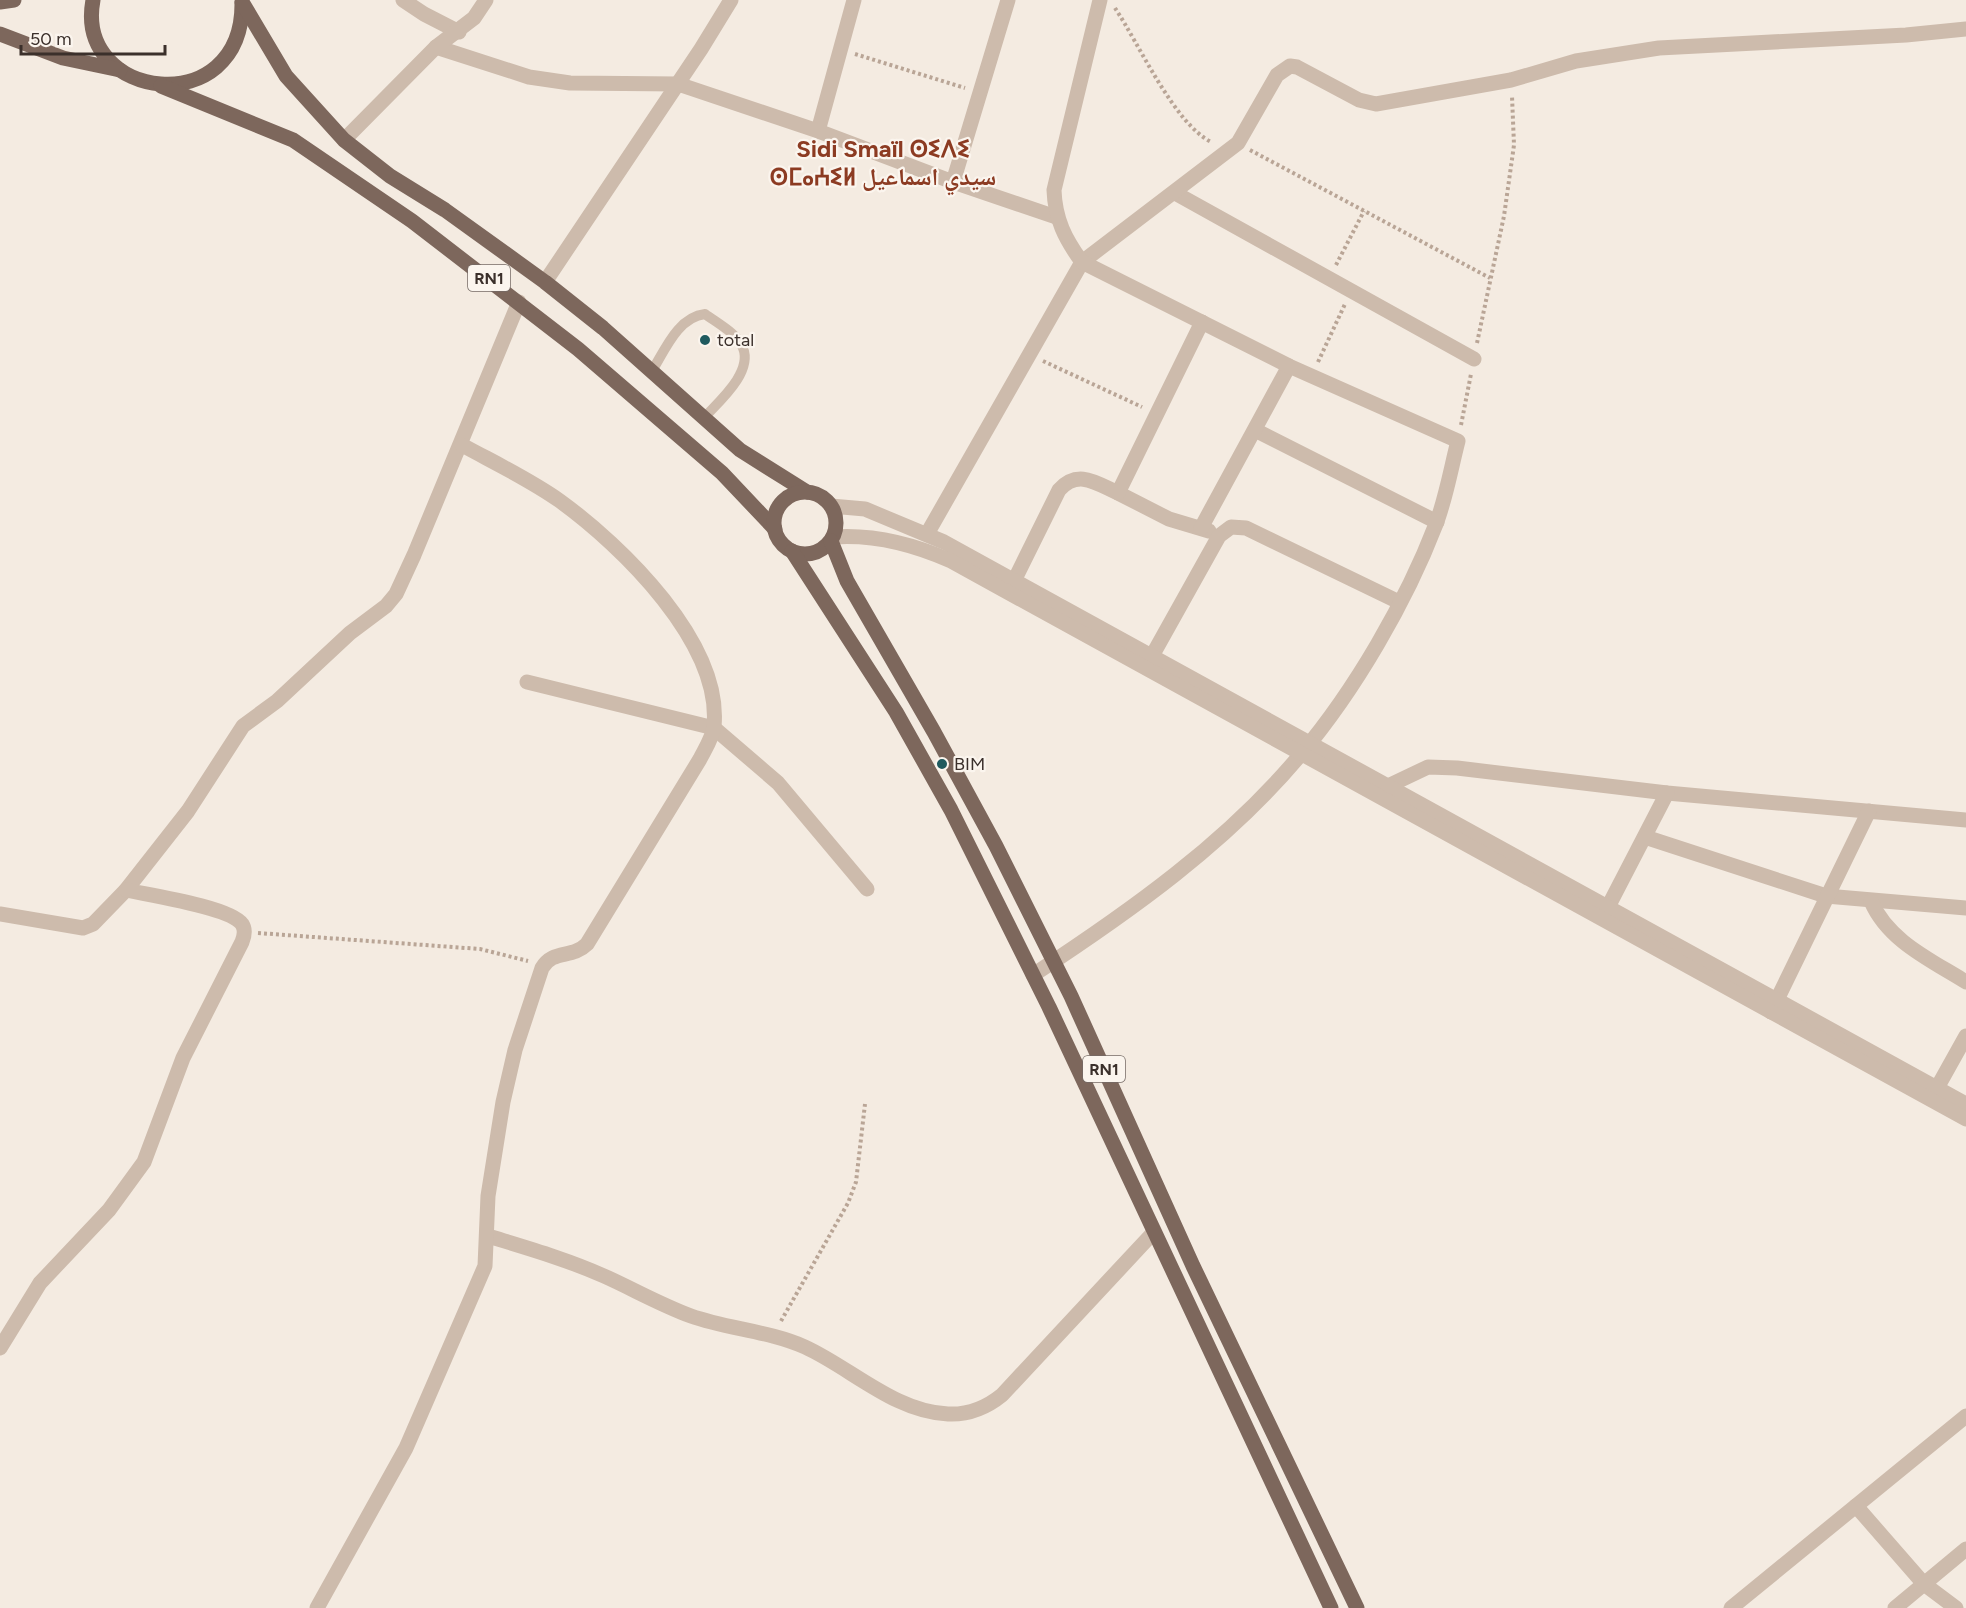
<svg xmlns="http://www.w3.org/2000/svg" width="1966" height="1608" viewBox="0 0 1966 1608" font-family="Figtree,'Noto Naskh Arabic','Noto Sans Tifinagh',sans-serif">
	<style>
		.lines { fill: none; stroke-linecap: round; stroke-linejoin: round }
		.path { stroke: #b9a596; stroke-width: 4; stroke-dasharray: 3 3; stroke-linecap: butt }
		.service { stroke: #cdbbac; stroke-width: 10 }
		.minor { stroke: #cdbbac; stroke-width: 15 }
		.tertiary { stroke: #cdbbac; stroke-width: 15 }
		.primary { stroke: #7d675c; stroke-width: 15 }
		.poi-dot { fill: #1f5a5e; stroke: #fbf5ee; stroke-width: 2 }
		.labels { text-anchor: middle; stroke-width: 4.5; stroke-linejoin: round; paint-order: stroke }
		.shield { fill: #fbf5ee; stroke: #756b66; stroke-width: 1.5 }
		.shield-label { font-size: 16px; font-weight: bold; fill: #3b302b }
		.poi-label { font-size: 18px; fill: #3b302b; stroke: #fbf5ee; text-anchor: start }
		.district-label { font-size: 24px; font-weight: bold; fill: #8c3b22; stroke: #fbf5ee }
	</style>
	<rect width="100%" height="100%" fill="#f4ebe1"/>
	<g class="lines">
		<g class="path">
			<path d="M1115 8C1139 44 1174 123 1211 142"/>
			<path d="M855 54 965 88"/>
			<path d="M1250 150 1490 278"/>
			<path d="M1336 265 1364 211"/>
			<path d="M1477 343 1504 216 1514 145 1512 96"/>
			<path d="M1043 361 1142 407"/>
			<path d="M1318 362 1345 304"/>
			<path d="M1461 425 1471 374"/>
			<path d="M258 933 480 949 528 961"/>
			<path d="M781 1321 848 1203 856 1182 865 1104"/>
		</g>
		<path class="service" d="M652 371C665 350 678 317 705 314 717 323 738 334 743 348 753 373 718 402 703 419"/>
		<g class="minor">
			<path d="M403 0 424 14 459 32"/>
			<path d="M854 0 818 131 953 182 1056 217"/>
			<path d="M436 47 529 77 570 83 678 84 818 131"/>
			<path d="M344 140 436 47 474 18 486 0"/>
			<path d="M953 182 1008 0"/>
			<path d="M1175 193 1474 359"/>
			<path d="M545 282 701 49 731 0"/>
			<path d="M1255 430 1437 522"/>
			<path d="M1118 493 1169 519 1209 531"/>
			<path d="M1201 528 1289 366"/>
			<path d="M927 534 1082 262 1238 143 1277 75 1290 66 1297 67 1359 100 1376 104 1511 80 1576 61 1659 48 1906 35 1966 29"/>
			<path d="M1014 581 1059 490C1078 469 1096 483 1118 493L1202 322"/>
			<path d="M1152 656 1219 536 1231 527 1246 528 1399 602"/>
			<path d="M527 682 714 728 778 783 867 889"/>
			<path d="M1388 786 1428 767 1457 768 1667 793 1966 820"/>
			<path d="M1645 837 1826 896 1966 908"/>
			<path d="M1871 901C1888 941 1931 960 1966 982"/>
			<path d="M1608 907 1667 793"/>
			<path d="M0 914 83 928 93 924 126 890 188 811 243 726 277 701 350 633 386 606 396 594 414 555 519 302"/>
			<path d="M1033 975C1129 912 1227 843 1301 754 1355 690 1406 602 1436 524 1446 498 1451 468 1458 441L1289 366 1082 262C1065 239 1055 219 1054 190L1100 0"/>
			<path d="M1771 1012 1869 811"/>
			<path d="M1937 1088 1966 1036"/>
			<path d="M488 1236C527 1248 566 1259 604 1276 633 1289 661 1305 691 1316 728 1329 769 1331 805 1347 851 1368 895 1412 948 1414 969 1415 986 1408 1002 1395L1153 1233"/>
			<path d="M0 1348 40 1283 109 1210 144 1162 183 1058 242 942C244 937 246 930 242 924 230 907 149 895 126 890"/>
			<path d="M1856 1506 1924 1584 1956 1608"/>
			<path d="M317 1608 406 1448 485 1266 488 1196 503 1102 515 1050 542 968C553 949 572 959 587 944L700 759C705 749 713 737 714 726 722 643 622 546 560 501 529 479 495 463 462 445"/>
			<path d="M1731 1608 1966 1416"/>
			<path d="M1895 1608 1966 1549"/>
		</g>
		<g class="tertiary">
			<path d="M831 506 865 509 944 542 1966 1104"/>
			<path d="M833 537C875 534 913 544 951 561L1966 1119"/>
		</g>
		<g class="primary">
			<path d="M93 0C74 101 243 122 242 3"/>
			<path d="M0 2 14 0"/>
			<path d="M242 2 286 76 344 140 390 176 445 210 545 282 603 328 740 450 807 492"/>
			<path d="M0 34 63 58 120 70"/>
			<path d="M161 86 293 140 412 221 578 349 722 473 775 529"/>
			<circle cx="805" cy="523" r="31"/>
			<path d="M831 541 847 581 934 732 996 846 1071 996 1193 1266 1357 1608"/>
			<path d="M792 551 896 712 951 810 1049 1007 1331 1608"/>
		</g>
	</g>
	<g class="poi-dot">
		<circle cx="705" cy="340" r="6"/>
		<circle cx="942" cy="764" r="6"/>
	</g>
	<g class="labels">
		<g class="shield">
			<rect x="468" y="265" width="42" height="26" rx="4.5"/>
			<rect x="1083" y="1056" width="42" height="26" rx="4.5"/>
		</g>
		<g class="shield-label">
			<text x="489" y="284">RN1</text>
			<text x="1104" y="1075">RN1</text>
		</g>
		<g class="poi-label">
			<text x="717" y="346">total</text>
			<text x="954" y="770">BIM</text>
		</g>
		<g class="district-label">
			<text x="883" y="157">Sidi Smaïl ⵙⵉⴷⵉ<tspan x="883" dy="28">ⵙⵎⴰⵄⵉⵍ سيدي اسماعيل</tspan></text>
		</g>
	</g>
	<path d="M21 45v9h144v-9" fill="none" stroke="#3b302b" stroke-width="3"/>
	<text x="30" y="45" font-size="18" fill="#3b302b" stroke="#fbf5ee" stroke-width="4.5" paint-order="stroke">50 m</text>
</svg>
